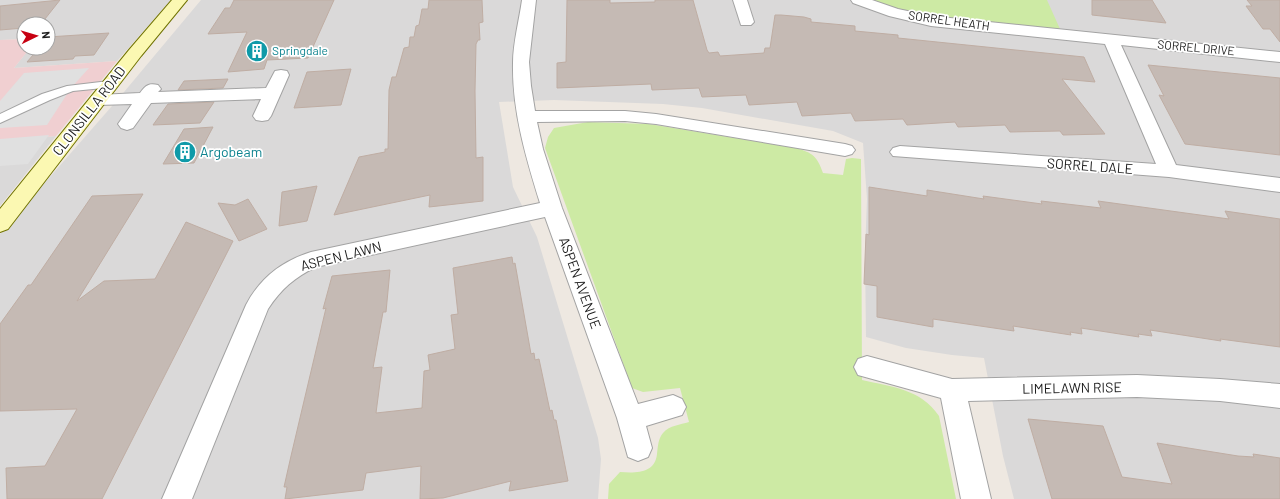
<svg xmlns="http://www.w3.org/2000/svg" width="1280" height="499" viewBox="0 0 1280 499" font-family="Barlow,sans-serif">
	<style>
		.residential { fill: #dad9d9 }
		.commercial { fill: #f0cfd1 }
		.grass { fill: #cdeaa4 }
		.parking { fill: #e0e0e0 }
		.building { fill: #c5bab4; stroke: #bfada3 }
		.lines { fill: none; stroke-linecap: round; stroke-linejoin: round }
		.service-casing { stroke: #a3a3a3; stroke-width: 2 }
		.minor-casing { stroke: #a3a3a3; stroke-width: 2 }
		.secondary-casing { stroke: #717302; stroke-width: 2 }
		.service { fill: #fff; fill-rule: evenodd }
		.minor { fill: #fff; fill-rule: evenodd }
		.secondary { fill: #fbf8b2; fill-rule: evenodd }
		.labels { text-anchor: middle; stroke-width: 3.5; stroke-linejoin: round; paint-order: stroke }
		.far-street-label { font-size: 12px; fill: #1c1c1c; stroke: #fff }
		.far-culture-label { font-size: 12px; fill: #0d838f; stroke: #fff; text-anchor: start }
		.street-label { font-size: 14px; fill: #1c1c1c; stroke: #fff }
		.culture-label { font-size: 14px; fill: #0d838f; stroke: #fff; text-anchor: start }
	</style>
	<rect width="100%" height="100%" fill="#eee8e1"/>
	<g class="residential">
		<path d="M0 0H171L117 61 14 68 30 48H48V24H24V39L0 40Z"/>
		<path d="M201 0H1280V499H1014L1003 456 984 358 952 355 906 348 866 337 865 253 867 199 863 143 833 131 702 108 663 104 554 100 499 102 513 187 537 237 598 438 601 459 598 499H0V234L119 98Z"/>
		<path d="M56 136 0 206V141Z"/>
	</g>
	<path class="commercial" d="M24 39V48H30L14 68 117 61 56 136 0 141V40Z"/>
	<g class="grass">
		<path d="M871 0H1047L1060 29C997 23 931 22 871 0Z"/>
		<path d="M588 122 649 124 796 148C813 153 817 156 823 173L843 175 846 159 852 158 861 159 862 380C892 387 921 389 939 416L956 499H608L609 484 620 472C635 473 655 474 657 454 658 446 658 439 663 433 670 425 680 425 689 422L680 388 643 392 632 388 545 148 548 137 554 128Z"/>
	</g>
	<g class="parking">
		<path d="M89 68 71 88 47 125 0 128V101L24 73Z"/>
		<path d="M49 135 28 164 0 166V139Z"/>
	</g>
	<g class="building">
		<path d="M60 0 41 24H24V28L0 30V6Z"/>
		<path d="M234 0H334L308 58 267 60 264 69 228 72 247 32 208 34 225 8H230Z"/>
		<path d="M429 0H482L483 22 479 23 480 40H478L476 44 475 91 476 158 483 157V201L429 207 430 195 334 215 359 157 385 152V149H388L389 90 392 77H396L404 48 409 47 410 37H414L416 26 419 25 422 9H428Z"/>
		<path d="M567 0H610V3L655 2V0H693L707 50 709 53 718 52 720 56 764 53 765 48H770L775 15H781L804 17 811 19V22L855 26V31L898 35V38L1084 57 1095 82 1062 79 1105 134 1063 135 1060 131 1010 132 1005 125 958 127 955 122 907 125 903 119 855 121 851 113 802 116 797 102 749 105 746 95 702 97 699 88 652 90 651 84 557 88V63L566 62Z"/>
		<path d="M1092 0H1152L1166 23 1092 15Z"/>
		<path d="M1247 0H1280V42L1270 29H1263L1246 6H1252Z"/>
		<path d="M109 33 94 55 75 56 73 59 27 62 39 48H48V37Z"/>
		<path d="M1148 65 1280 78V155L1185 144 1159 95 1164 96Z"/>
		<path d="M351 69 341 105 294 108 307 72Z"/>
		<path d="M228 79 223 88 178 90 184 81Z"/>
		<path d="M214 102 200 123 153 125 168 104Z"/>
		<path d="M213 127 194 163 163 164 184 129Z"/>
		<path d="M317 186 307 221 279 226 282 192Z"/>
		<path d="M869 187 927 196V190L984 199 983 196 1042 204 1041 201 1101 208 1098 201 1229 219 1225 211 1280 219V347L1220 339 1221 341 1150 330 1152 336 1138 334 1139 337 1081 328 1082 334 1070 332 1071 335 1013 326 1014 331 933 319V327L877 317V286L864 284 866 234 869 235Z"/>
		<path d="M143 194 77 301 104 281 155 279 186 222 233 241 102 499H7L6 468 45 466 77 409 0 411V324L28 285H31L92 196Z"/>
		<path d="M248 199 267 229 239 241 218 203 235 205Z"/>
		<path d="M512 257 513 264 515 263 531 354 534 353 535 360 539 359 550 411 552 410 554 420H556L568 481 509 491 511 481 443 498 420 499 421 466 366 473 363 490 285 499 287 487H284L291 456 326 308 323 309 332 276 390 270 386 312H383L373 368 382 367 376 413 422 408 424 371 430 370 428 355 455 349 451 315 458 314 453 268Z"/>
		<path d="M1028 419 1103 426 1122 477 1172 484 1157 443 1238 456 1254 457 1253 454 1280 458V499H1052Z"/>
	</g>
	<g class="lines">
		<g class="service-casing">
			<path id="service" d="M109 81 115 85 113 87 73 91 50 100 0 123V114L42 94 67 86Z"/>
		</g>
		<g class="minor-casing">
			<g id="minor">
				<path d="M522 0H536L529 62 531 86 535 111H625L656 114 845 144 852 146 855 150 852 154 845 156 656 124 625 121 537 122 543 149 562 208 638 404 673 395 682 399 686 407 682 415 646 426 652 448 648 457 638 461 628 457 617 418 545 217 316 267C295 277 281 289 268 309L192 499H162L246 305C260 278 282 261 311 252L540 203C526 158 512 111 513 63 513 43 519 21 522 0Z"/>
				<path d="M733 0H747L754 22 751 25H741Z"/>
				<path d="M851 0H872L898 9 931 16 1280 52V62L1121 45 1176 165 1280 178V192L1169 177 893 156 890 152 893 148 900 146 1156 164 1105 44 931 26 889 16 853 3Z"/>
				<path d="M281 70 287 71 289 75 271 116 268 120 262 121 256 120 253 116 261 99 151 103 133 128 127 130 121 128 118 124 132 104 98 105 92 104 89 100 92 96 98 95 140 93C146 85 149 83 158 85L161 89 158 92 266 88 275 71Z"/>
				<path d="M867 356 952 379 1137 375 1220 379 1280 384V408L1220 401 1137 397 968 401 991 499H961L941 398 858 375 854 367 858 359Z"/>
			</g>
		</g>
		<g class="secondary-casing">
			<path id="secondary" d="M172 0H187L141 56 8 229 0 232V209L129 50Z"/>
		</g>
		<use href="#service" class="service"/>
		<use href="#minor" class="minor"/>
		<use href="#secondary" class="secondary"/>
	</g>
	<defs>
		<g id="building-disc" transform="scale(1.15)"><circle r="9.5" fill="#0f9aa8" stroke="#fff"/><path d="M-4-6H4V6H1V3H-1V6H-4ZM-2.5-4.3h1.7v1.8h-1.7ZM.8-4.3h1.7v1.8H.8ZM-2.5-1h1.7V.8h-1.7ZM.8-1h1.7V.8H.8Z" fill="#fff"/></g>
	</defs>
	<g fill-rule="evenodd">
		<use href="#building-disc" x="257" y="51"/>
		<use href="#building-disc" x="185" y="152"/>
	</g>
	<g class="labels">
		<g class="far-street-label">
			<text transform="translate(949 21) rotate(8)" y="4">SORREL HEATH</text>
			<text transform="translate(1196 48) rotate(5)" y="4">SORREL DRIVE</text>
		</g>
		<g class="far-culture-label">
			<text x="272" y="55">Springdale</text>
		</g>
		<g class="street-label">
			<text transform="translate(89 111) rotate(-52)" y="5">CLONSILLA ROAD</text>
			<text transform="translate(1090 166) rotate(4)" y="5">SORREL DALE</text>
			<text transform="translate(341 256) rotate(-14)" y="5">ASPEN LAWN</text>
			<text transform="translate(580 283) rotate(70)" y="5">ASPEN AVENUE</text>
			<text transform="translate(1072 388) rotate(-1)" y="5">LIMELAWN RISE</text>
		</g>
		<g class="culture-label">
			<text x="200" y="157">Argobeam</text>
		</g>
	</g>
	<g transform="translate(36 36) rotate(85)"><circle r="19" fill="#ffffff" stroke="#a4a4a4"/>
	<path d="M0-3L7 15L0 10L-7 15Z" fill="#c70012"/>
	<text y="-6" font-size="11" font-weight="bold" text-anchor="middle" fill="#1c1c1c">N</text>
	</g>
</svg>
